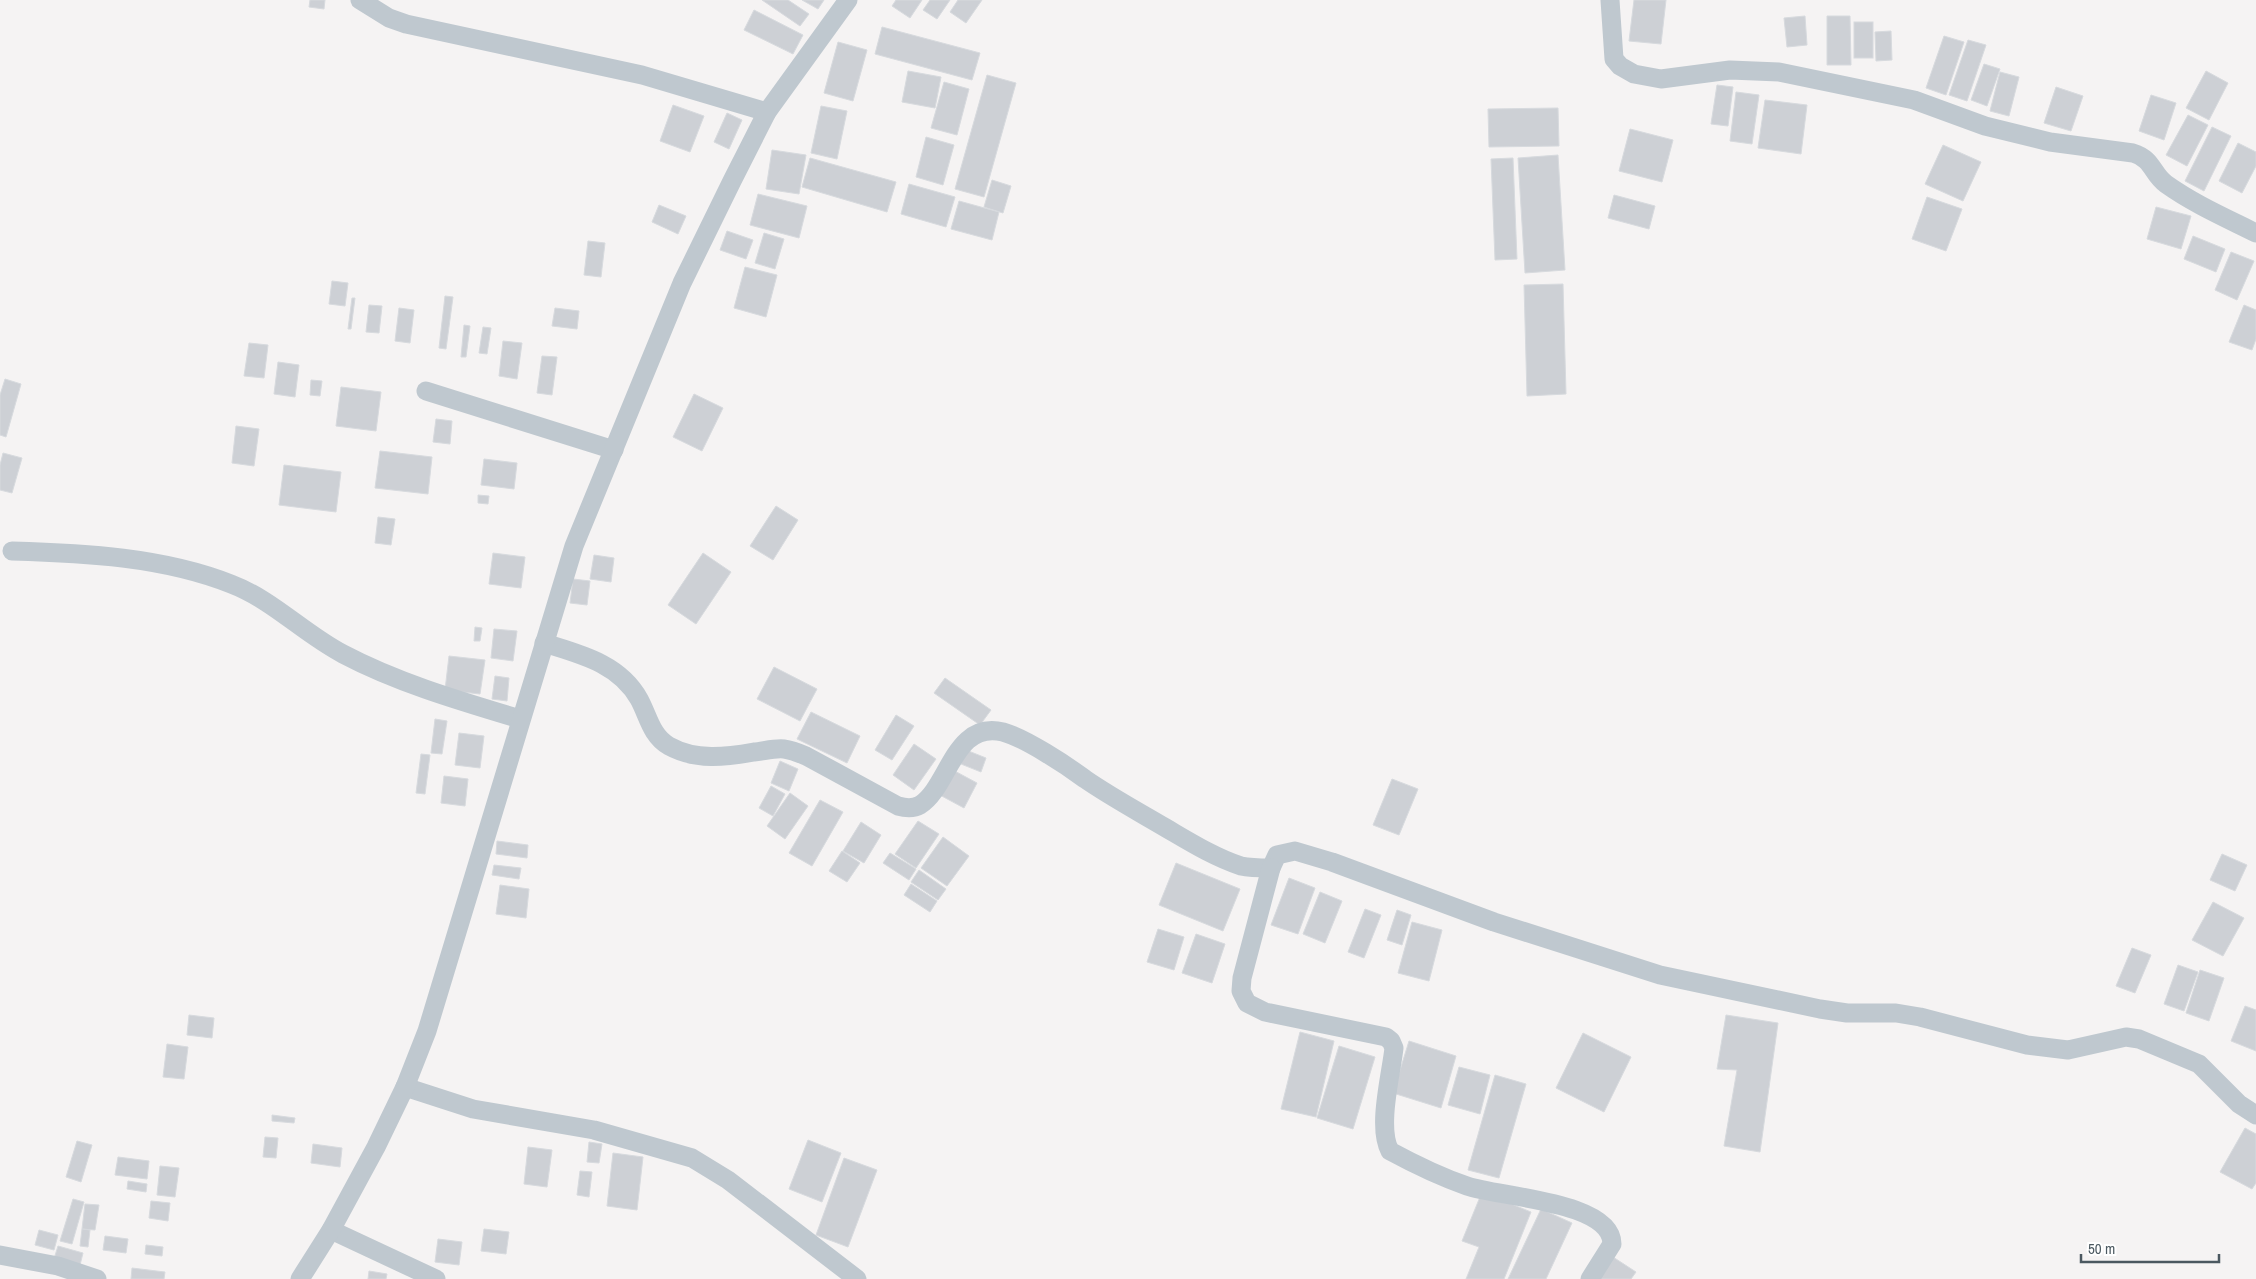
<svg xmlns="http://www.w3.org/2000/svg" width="2256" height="1279" viewBox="0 0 2256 1279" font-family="'Archivo Narrow',sans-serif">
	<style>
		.building { fill: #cdd0d5; stroke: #d7dade }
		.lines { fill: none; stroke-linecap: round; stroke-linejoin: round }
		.minor { stroke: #bfc8cf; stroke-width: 19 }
	</style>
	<rect width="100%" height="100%" fill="#f5f3f3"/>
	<g class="building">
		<path d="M310 0H325L324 9 309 7Z"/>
		<path d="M762 0H788L809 14 800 26Z"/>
		<path d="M802 0H824L818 9Z"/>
		<path d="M896 0H922L910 18 892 6Z"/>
		<path d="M930 0H950L937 19 923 10Z"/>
		<path d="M958 0H982L966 23 950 12Z"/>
		<path d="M1634 0H1666L1661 44 1629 41Z"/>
		<path d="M754 10 803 35 793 54 744 30Z"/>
		<path d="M1805 16 1807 45 1787 47 1784 18Z"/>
		<path d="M1827 16H1850L1851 65H1827Z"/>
		<rect x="1854" y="22" width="19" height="36"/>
		<path d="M882 27 980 53 972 80 875 54Z"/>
		<path d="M1891 31 1892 60 1876 61 1875 32Z"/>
		<path d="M1944 36 1964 42 1946 95 1926 88Z"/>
		<path d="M1968 40 1986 45 1967 101 1949 95Z"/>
		<path d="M838 42 867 50 853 101 824 93Z"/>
		<path d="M1984 64 2000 69 1987 106 1971 100Z"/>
		<path d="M908 71 941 77 935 108 902 102Z"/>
		<path d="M2206 71 2228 83 2209 120 2186 108Z"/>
		<path d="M2000 72 2019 77 2009 116 1990 111Z"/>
		<path d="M987 75 1016 83 984 197 955 189Z"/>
		<path d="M944 82 969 89 957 135 931 128Z"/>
		<path d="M1717 85 1733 87 1728 126 1711 124Z"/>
		<path d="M2056 87 2083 96 2071 131 2044 123Z"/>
		<path d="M1736 92 1759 95 1752 144 1730 141Z"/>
		<path d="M2151 95 2176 103 2164 140 2139 131Z"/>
		<path d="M1765 100 1807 105 1801 154 1758 148Z"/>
		<path d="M673 105 704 116 690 152 660 141Z"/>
		<path d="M821 106 847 111 837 159 811 153Z"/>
		<path d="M1558 108 1559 146 1489 147 1488 109Z"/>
		<path d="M727 113 742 120 729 149 714 142Z"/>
		<path d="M2188 115 2208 125 2187 166 2166 155Z"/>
		<path d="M2212 127 2231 136 2204 191 2185 181Z"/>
		<path d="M1630 129 1673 140 1662 182 1619 171Z"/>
		<path d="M926 137 954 145 943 185 916 177Z"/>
		<path d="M2238 143 2256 152V166L2242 193 2219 181Z"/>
		<path d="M1943 145 1981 162 1963 201 1925 184Z"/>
		<path d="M772 150 806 155 799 194 766 189Z"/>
		<path d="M1558 155 1565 270 1525 273 1518 158Z"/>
		<path d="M810 158 896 182 887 212 802 187Z"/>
		<path d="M1513 158 1517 259 1495 260 1491 159Z"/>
		<path d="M992 180 1011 186 1003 213 984 207Z"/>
		<path d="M909 184 955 197 946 227 901 214Z"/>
		<path d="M758 194 807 206 799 238 750 225Z"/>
		<path d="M1614 195 1655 206 1649 229 1608 218Z"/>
		<path d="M1927 197 1962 209 1946 251 1912 239Z"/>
		<path d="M959 201 999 212 992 240 951 229Z"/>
		<path d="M659 205 686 216 678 234 652 222Z"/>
		<path d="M2156 207 2191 216 2181 249 2147 239Z"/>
		<path d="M727 231 753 240 746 259 720 250Z"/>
		<path d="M764 233 784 239 775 269 755 263Z"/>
		<path d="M2193 236 2225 249 2216 272 2184 259Z"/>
		<path d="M588 241 605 243 601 277 584 275Z"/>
		<path d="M2231 252 2254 261 2237 300 2215 290Z"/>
		<path d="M745 267 777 275 766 317 734 308Z"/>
		<path d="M332 281 348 283 345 306 329 304Z"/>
		<path d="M1563 284 1566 394 1527 396 1524 285Z"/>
		<path d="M445 296 453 297 446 349 439 348Z"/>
		<path d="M352 298H355L351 329H348Z"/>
		<path d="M369 305 382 306 379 333 366 332Z"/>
		<path d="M2244 305 2256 310V339L2252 350 2229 342Z"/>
		<path d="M399 308 414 310 410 343 395 341Z"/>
		<path d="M555 308 579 311 577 329 552 326Z"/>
		<path d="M464 325 470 326 466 357H461Z"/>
		<path d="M483 327 491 328 487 354 479 353Z"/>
		<path d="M503 341 522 343 517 379 499 376Z"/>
		<path d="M249 343 268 345 264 378 244 376Z"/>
		<path d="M542 356 557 357 552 395 537 393Z"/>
		<path d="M278 362 299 365 295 397 274 394Z"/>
		<path d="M5 379 21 384 6 437 0 435V395Z"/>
		<path d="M311 380 322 381 320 396 310 395Z"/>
		<path d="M341 387 381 392 376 431 336 426Z"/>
		<path d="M694 394 723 408 702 451 673 437Z"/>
		<path d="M436 419 452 421 450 444 433 442Z"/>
		<path d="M236 426 259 429 254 466 232 463Z"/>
		<path d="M380 451 432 457 428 494 375 488Z"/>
		<path d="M3 453 22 458 12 493 0 490V465Z"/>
		<path d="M484 459 517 463 514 489 481 485Z"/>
		<path d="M284 465 341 472 336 512 279 505Z"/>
		<path d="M478 495 489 496 488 504 478 503Z"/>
		<path d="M776 506 798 520 773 560 750 546Z"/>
		<path d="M378 517 395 519 391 545 375 543Z"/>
		<path d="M493 553 525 557 521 588 489 584Z"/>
		<path d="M703 553 731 572 696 624 668 605Z"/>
		<path d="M594 555 614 558 611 582 590 579Z"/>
		<path d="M573 579 590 581 587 605 570 603Z"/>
		<path d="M475 627 482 628 480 641H474Z"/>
		<path d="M494 629 517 631 513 661 491 658Z"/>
		<path d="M449 656 485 660 480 694 445 690Z"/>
		<path d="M774 667 817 689 800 721 757 699Z"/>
		<path d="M495 676 509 678 507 701 492 699Z"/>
		<path d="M945 678 991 710 980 725 934 693Z"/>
		<path d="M811 712 860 736 847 763 797 739Z"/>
		<path d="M896 715 914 726 892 760 875 750Z"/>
		<path d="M435 719 447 721 442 754 431 753Z"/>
		<path d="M459 733 484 736 480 768 455 765Z"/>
		<path d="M914 744 936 759 914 790 893 775Z"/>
		<path d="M966 750 986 758 981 772 961 764Z"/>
		<path d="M421 754 430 755 425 794 416 793Z"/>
		<path d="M780 761 798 769 789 791 771 783Z"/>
		<path d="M951 769 977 783 964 808 938 794Z"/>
		<path d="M444 776 468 779 465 806 441 803Z"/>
		<path d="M1392 779 1418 789 1399 835 1373 825Z"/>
		<path d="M771 786 785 794 773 816 759 808Z"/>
		<path d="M790 793 808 806 785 839 767 826Z"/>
		<path d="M820 800 843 812 812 866 789 853Z"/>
		<path d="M918 821 939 834 916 868 895 854Z"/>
		<path d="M861 822 881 835 864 863 843 851Z"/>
		<path d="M943 837 969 856 947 886 921 868Z"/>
		<path d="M497 841 528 845 527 858 496 854Z"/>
		<path d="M842 851 860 863 847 882 829 871Z"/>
		<path d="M890 853 916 869 909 880 883 863Z"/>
		<path d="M2222 854 2247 865 2235 891 2210 880Z"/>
		<path d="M1176 863 1240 889 1223 931 1159 905Z"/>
		<path d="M494 865 521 868 519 879 492 875Z"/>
		<path d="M919 870 946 889 938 900 911 882Z"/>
		<path d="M1289 878 1315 888 1298 934 1271 925Z"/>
		<path d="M911 884 937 901 930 912 904 895Z"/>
		<path d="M500 885 529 889 526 918 496 914Z"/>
		<path d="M1320 892 1342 901 1325 943 1303 934Z"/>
		<path d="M2213 902 2244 918 2223 956 2192 940Z"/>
		<path d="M1365 909 1381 915 1364 958 1348 952Z"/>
		<path d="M1397 910 1411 915 1402 945 1387 940Z"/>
		<path d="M1412 922 1442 930 1429 981 1398 973Z"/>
		<path d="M1158 929 1184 937 1174 970 1147 962Z"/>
		<path d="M1196 934 1225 944 1212 983 1182 973Z"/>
		<path d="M2132 948 2151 955 2135 993 2116 986Z"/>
		<path d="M2178 965 2198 972 2184 1011 2164 1004Z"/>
		<path d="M2200 970 2224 978 2209 1021 2186 1013Z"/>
		<path d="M2245 1006 2256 1010V1051L2231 1041Z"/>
		<path d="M189 1015 214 1018 212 1038 187 1035Z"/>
		<path d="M1726 1015 1778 1023 1760 1152 1724 1146 1737 1070 1717 1069Z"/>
		<path d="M1300 1032 1334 1041 1316 1117 1281 1109Z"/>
		<path d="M1583 1033 1631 1057 1604 1112 1556 1088Z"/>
		<path d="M1409 1041 1456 1056 1441 1108 1393 1093Z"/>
		<path d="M167 1044 188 1047 184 1079 163 1077Z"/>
		<path d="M1339 1046 1375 1057 1353 1129 1317 1118Z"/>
		<path d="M1459 1067 1490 1075 1480 1114 1448 1105Z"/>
		<path d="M1495 1075 1526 1084 1499 1178 1468 1170Z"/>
		<path d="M272 1115 295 1118 294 1123 272 1121Z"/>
		<path d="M2245 1128 2256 1134V1183L2252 1189 2220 1172Z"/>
		<path d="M265 1137 278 1138 276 1158 263 1157Z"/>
		<path d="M808 1140 841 1153 822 1202 789 1189Z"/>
		<path d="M77 1141 92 1145 81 1182 66 1177Z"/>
		<path d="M589 1142 602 1144 599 1163 587 1162Z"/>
		<path d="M313 1144 342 1148 340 1167 311 1163Z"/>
		<path d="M528 1147 552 1150 547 1187 524 1184Z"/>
		<path d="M613 1153 643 1157 637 1210 607 1206Z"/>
		<path d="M118 1157 149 1161 147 1179 115 1175Z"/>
		<path d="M844 1158 877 1170 848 1247 816 1235Z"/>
		<path d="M160 1166 179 1168 175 1197 157 1195Z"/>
		<path d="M580 1171 592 1172 589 1197 577 1195Z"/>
		<path d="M128 1181 147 1184 146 1192 127 1189Z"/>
		<path d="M1482 1192 1531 1212 1504 1279H1466L1479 1247 1462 1241Z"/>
		<path d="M73 1199 84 1202 72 1244 60 1241Z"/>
		<path d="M151 1201 170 1203 168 1221 149 1218Z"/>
		<path d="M85 1204 99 1205 95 1230 82 1229Z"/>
		<path d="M1541 1209 1572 1223 1546 1279H1508Z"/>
		<path d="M82 1229 90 1230 88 1247 80 1246Z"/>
		<path d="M484 1229 509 1232 506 1254 481 1251Z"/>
		<path d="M39 1230 58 1235 54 1250 35 1245Z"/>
		<path d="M105 1236 128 1239 126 1253 103 1250Z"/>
		<path d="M438 1239 462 1242 459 1265 435 1262Z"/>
		<path d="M146 1245 163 1247 162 1256 145 1254Z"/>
		<path d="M58 1246 83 1253 79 1269 53 1262Z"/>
		<path d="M1613 1257 1636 1272 1631 1279H1598Z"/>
		<path d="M132 1268 165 1272 164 1279H131Z"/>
		<path d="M369 1271 387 1274 386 1279H368Z"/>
	</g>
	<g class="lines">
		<g class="minor">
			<path d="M360 0 389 18 406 24 642 75 767 112"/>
			<path d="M1610 0 1614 59 1620 66 1634 74 1661 79 1730 70 1779 72 1914 100 1985 126 2050 142 2133 153C2153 159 2152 174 2166 184 2194 204 2226 218 2256 233"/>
			<path d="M426 391 614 450"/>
			<path d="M12 551C84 553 163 557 231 584 273 600 303 633 343 654 398 683 460 701 520 719"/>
			<path d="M544 643C579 654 619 663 639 699 648 715 651 736 669 746 696 761 726 757 754 752 764 751 775 748 784 749 792 750 799 753 806 756L898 806C905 808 913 809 920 805 949 787 954 720 1003 732 1025 738 1066 765 1085 779 1111 797 1139 812 1166 828 1190 842 1214 857 1241 866 1250 868 1261 868 1271 868L1277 855 1295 851 1332 862 1494 922 1660 975 1820 1009 1847 1013H1896L1920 1017 2027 1045 2068 1050 2126 1037 2139 1039 2199 1064 2239 1104 2256 1115"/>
			<path d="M1271 868 1242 978 1241 991 1247 1003 1265 1012 1386 1037 1391 1041 1394 1048C1391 1075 1377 1128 1390 1151 1414 1164 1441 1177 1467 1186 1498 1197 1612 1201 1612 1244L1590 1279"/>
			<path d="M405 1087 473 1109 594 1130 692 1158 728 1180 857 1279"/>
			<path d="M331 1230 436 1279"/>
			<path d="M0 1255 58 1266 97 1279"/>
			<path d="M300 1279 331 1230 376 1147 405 1087 427 1031 574 546 682 283 732 181 767 112 848 0"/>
		</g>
	</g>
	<path d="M2081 1254v8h138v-8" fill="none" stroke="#4b5860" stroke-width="2.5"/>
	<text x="2088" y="1254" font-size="15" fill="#4b5860" stroke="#ffffff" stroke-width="4" paint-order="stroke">50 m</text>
</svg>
